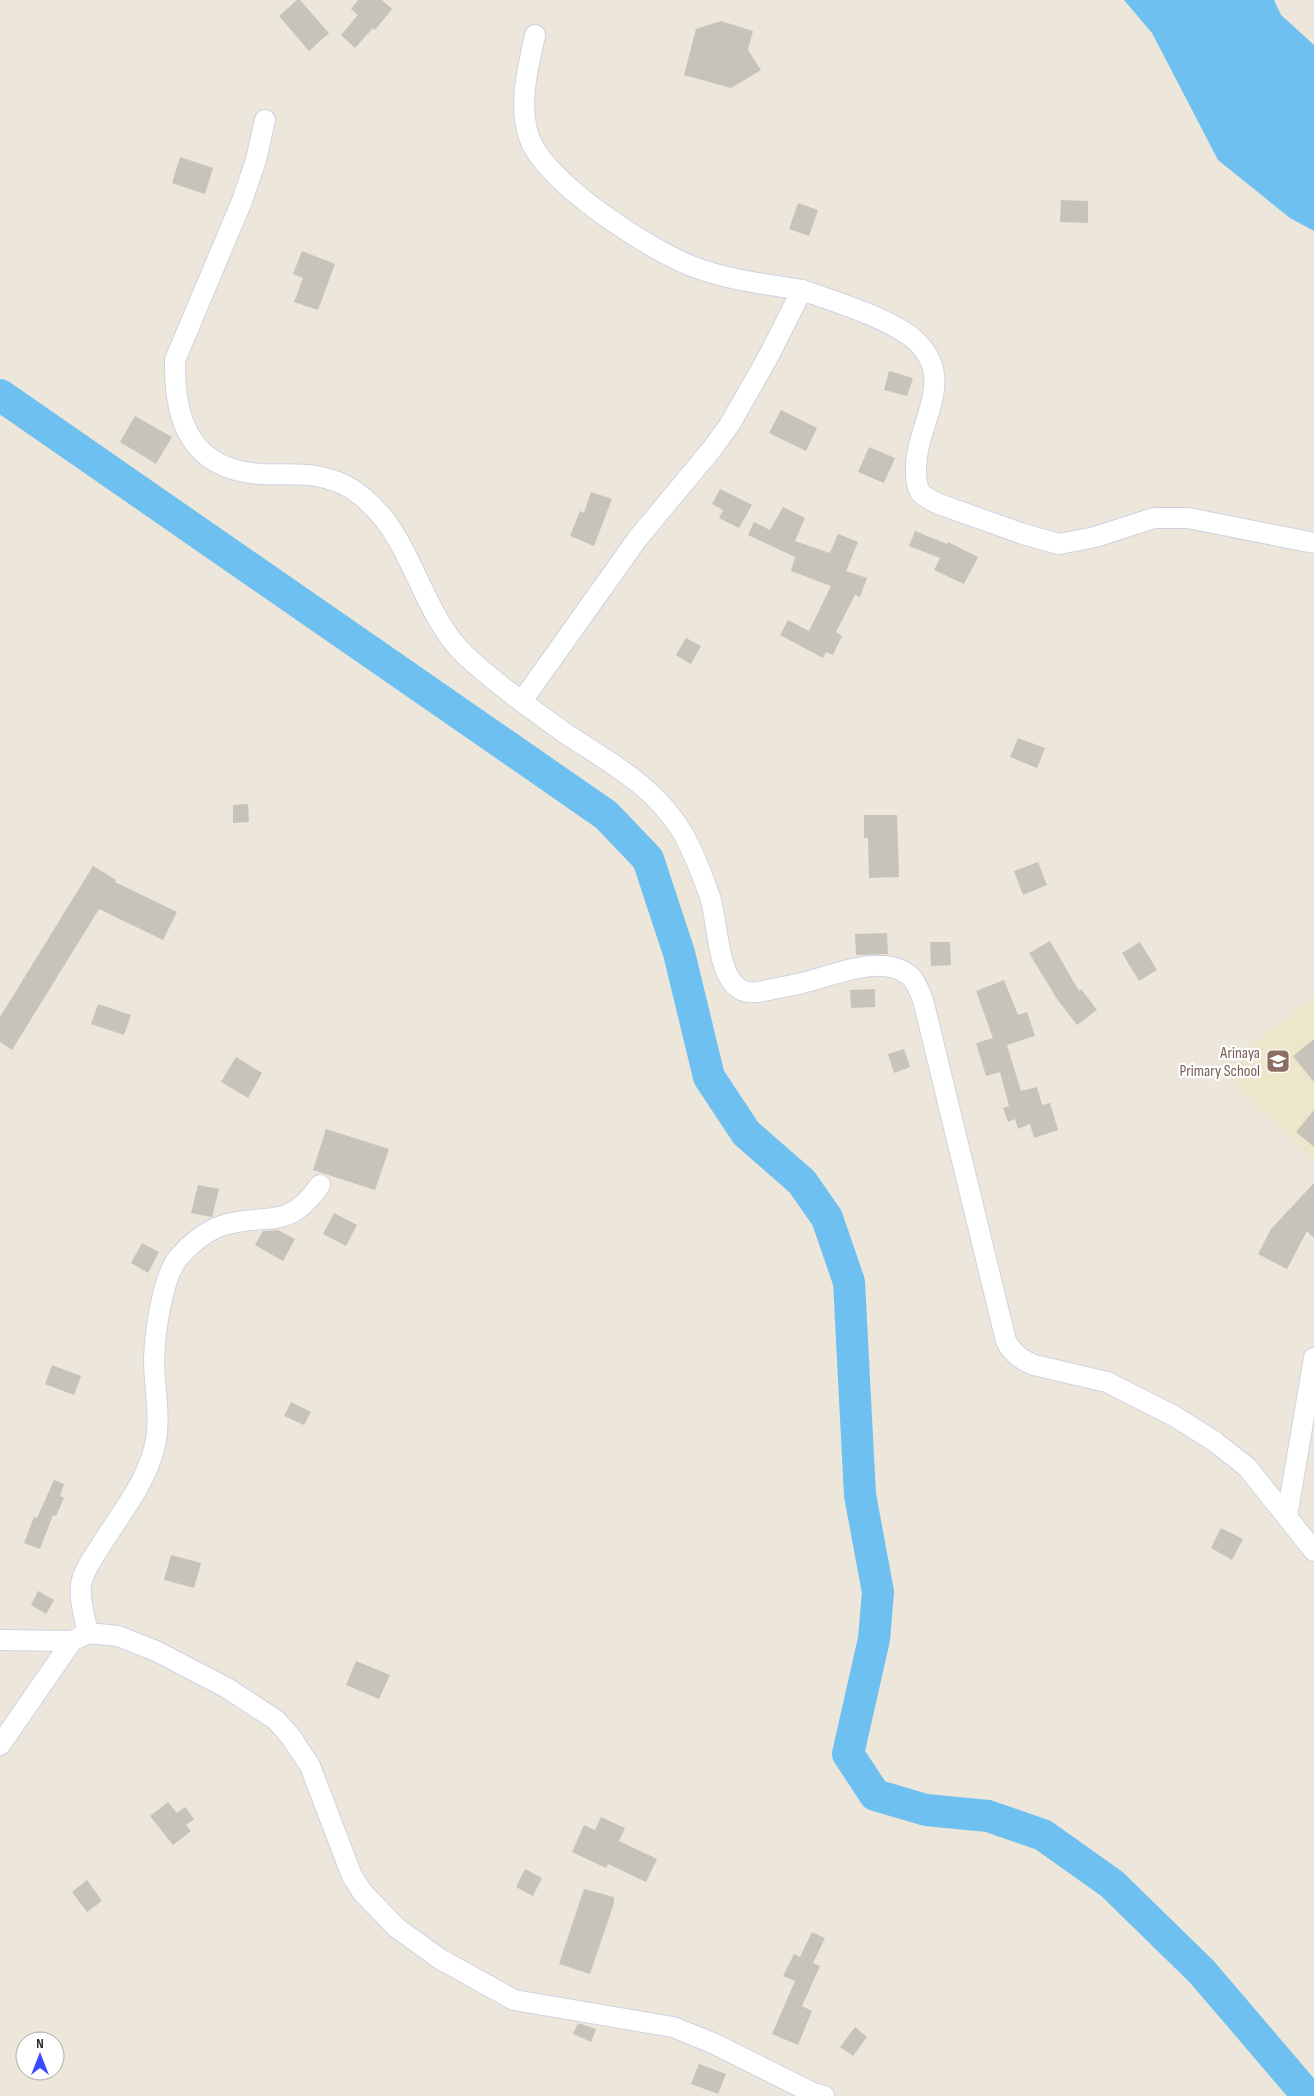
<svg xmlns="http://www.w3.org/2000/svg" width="1314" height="2096" viewBox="0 0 1314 2096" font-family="'Sofia Sans Condensed',sans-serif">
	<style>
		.education { fill: #eee6ca }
		.water { fill: #6dc0ef }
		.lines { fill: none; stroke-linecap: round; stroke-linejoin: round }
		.river { stroke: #6dc0ef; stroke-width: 32 }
		.building { fill: #c7c3bb }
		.street-casing { stroke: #d0d2e3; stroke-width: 22 }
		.street { stroke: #fff; stroke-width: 20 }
		.labels { text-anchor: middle; stroke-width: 4.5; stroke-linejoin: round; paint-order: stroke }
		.education-label { font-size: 16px; fill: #785e54; stroke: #fff; text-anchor: end }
	</style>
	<rect width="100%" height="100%" fill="#ece6db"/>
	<path class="education" d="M1314 996V1160L1230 1079 1255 1042Z"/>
	<path class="water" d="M1124 0H1274L1281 15 1314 45V231L1290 218 1218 160 1152 33Z"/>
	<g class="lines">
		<path class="river" d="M0 395 606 815 648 859 679 953 709 1077 746 1133 802 1182 827 1218 849 1282 860 1495 878 1592 874 1639 848 1754 875 1795 926 1810 988 1816 1043 1835 1112 1884 1202 1972 1308 2096"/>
	</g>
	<g class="building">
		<path d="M297 0H300L329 33 309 51 279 16Z"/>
		<path d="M358 0H382L392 9 375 30 373 28 355 48 341 35 358 15 351 9Z"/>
		<path d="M721 21 753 31 748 50 761 70 731 88 684 75 696 29Z"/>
		<path d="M180 157 213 168 205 194 172 183Z"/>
		<path d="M1061 200 1088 201V223L1060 222Z"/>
		<path d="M798 203 818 210 809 236 789 229Z"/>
		<path d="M302 251 335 264 318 310 294 302 303 278 293 274Z"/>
		<path d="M889 371 913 378 907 396 884 390Z"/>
		<path d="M781 410 817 428 806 451 769 433Z"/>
		<path d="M135 416 172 437 156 464 120 442Z"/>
		<path d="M869 447 895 458 884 483 858 472Z"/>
		<path d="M720 489 752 505 739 528 719 518 723 510 712 504Z"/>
		<path d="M591 492 612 499 594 546 570 536 580 511 584 513Z"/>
		<path d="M783 507 805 518 795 541 830 553 838 534 858 542 846 571 867 578 860 597 855 595 836 632 842 636 833 655 826 652 823 658 780 635 788 620 809 631 831 586 791 571 795 557 748 535 754 522 770 530Z"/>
		<path d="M915 531 947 544 948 542 978 557 964 584 934 570 940 558 909 546Z"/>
		<path d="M686 638 701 646 691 664 676 655Z"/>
		<path d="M1018 738 1045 748 1037 768 1010 757Z"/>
		<path d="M248 804 249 822 233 823V805Z"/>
		<path d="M864 815H897L899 877 869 878 868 838H864Z"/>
		<path d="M1038 862 1047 885 1023 895 1014 871Z"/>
		<path d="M93 866 116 880 115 882 177 912 163 940 99 909 12 1050 0 1042V1017Z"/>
		<path d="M887 933 888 954 856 955 855 934Z"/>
		<path d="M1050 941 1079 991 1081 989 1097 1010 1077 1025 1057 999 1029 953Z"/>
		<path d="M930 942H950L951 965 931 966Z"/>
		<path d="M1140 942 1157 970 1139 981 1122 953Z"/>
		<path d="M1004 980 1018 1015 1027 1012 1035 1036 1007 1045 1021 1091 1037 1087 1042 1105 1050 1103 1058 1130 1034 1138 1030 1124 1018 1129 1015 1119 1008 1122 1003 1108 1009 1106 1000 1072 986 1076 976 1043 993 1038 976 991Z"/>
		<path d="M875 989V1007L851 1008 850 990Z"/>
		<path d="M98 1004 131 1015 124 1035 91 1024Z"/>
		<path d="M1314 1039V1082L1293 1056Z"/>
		<path d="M904 1049 910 1067 894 1073 888 1054Z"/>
		<path d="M236 1057 262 1073 248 1098 221 1082Z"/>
		<path d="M1314 1110V1147L1296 1132Z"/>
		<path d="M326 1129 389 1149 375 1190 313 1170Z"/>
		<path d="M1314 1183V1238L1307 1231 1287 1269 1258 1254 1271 1229Z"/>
		<path d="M198 1185 219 1189 212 1217 191 1213Z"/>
		<path d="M334 1213 357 1225 346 1246 323 1234Z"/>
		<path d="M278 1230 295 1239 283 1261 255 1245 263 1231Z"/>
		<path d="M142 1243 159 1252 148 1273 131 1263Z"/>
		<path d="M52 1365 81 1376 74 1395 45 1384Z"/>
		<path d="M291 1402 311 1412 304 1425 284 1416Z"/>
		<path d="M54 1480 64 1484 60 1496 64 1498 56 1516 53 1515 40 1549 24 1543 34 1517 37 1518Z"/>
		<path d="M1221 1528 1243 1539 1232 1560 1211 1548Z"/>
		<path d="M171 1555 201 1563 194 1588 164 1580Z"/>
		<path d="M38 1591 54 1600 46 1614 31 1605Z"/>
		<path d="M356 1661 390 1675 379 1699 346 1685Z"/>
		<path d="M168 1802 177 1813 185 1807 194 1819 186 1825 191 1831 173 1845 150 1816Z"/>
		<path d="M601 1817 625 1828 619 1841 657 1859 646 1882 608 1864 606 1868 572 1852 584 1825 595 1830Z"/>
		<path d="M525 1869 542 1878 533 1896 516 1887Z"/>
		<path d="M87 1880 102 1901 87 1912 72 1892Z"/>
		<path d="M584 1889 614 1897V1903L590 1974 559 1964Z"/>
		<path d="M812 1932 825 1938 813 1963 820 1966 802 2006 812 2011 798 2045 772 2034 795 1981 783 1976 794 1954 800 1957Z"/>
		<path d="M578 2023 596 2029 591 2042 573 2034Z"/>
		<path d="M855 2027 867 2037 853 2056 840 2047Z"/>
		<path d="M699 2064 726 2074 718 2094 691 2084Z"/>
	</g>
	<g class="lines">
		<g class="street-casing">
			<g id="street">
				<path d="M265 120 256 160 242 201 175 360C174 422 191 469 260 474 284 475 309 472 332 480 353 486 372 504 385 520 415 560 429 621 465 655 495 683 529 707 562 731 609 763 654 784 684 835 694 854 703 877 710 897 718 922 717 971 737 987 746 995 758 992 769 990 780 987 791 986 802 983 830 977 882 952 910 976 916 981 920 993 923 1000L1006 1341C1012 1353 1021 1360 1034 1365L1107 1382 1174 1416 1214 1441 1247 1467 1314 1551"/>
				<path d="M802 290C833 301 892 319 916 341 958 381 915 424 916 470 916 477 916 485 920 492 925 498 933 501 939 504L1023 534 1059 544 1095 537 1154 518H1188L1314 543"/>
				<path d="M522 701 638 538 712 449 730 424 767 359 802 290C765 284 728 280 694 267 649 250 544 182 529 137 518 103 528 69 535 35"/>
				<path d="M1287 1516 1314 1358"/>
				<path d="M88 1633 118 1636 156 1651 227 1688 276 1720 291 1737 310 1766 352 1876 363 1893 397 1928 440 1959 514 2000 673 2027 715 2044 813 2093 824 2096"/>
				<path d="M0 1640 72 1641 0 1745"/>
				<path d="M72 1641 88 1633C85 1618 79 1600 81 1585 83 1570 94 1557 101 1545 120 1515 145 1484 154 1449 162 1420 154 1388 154 1359 155 1333 162 1277 179 1257 190 1244 207 1230 224 1225 269 1212 287 1232 320 1185"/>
			</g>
		</g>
		<use href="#street" class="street"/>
	</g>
	<defs>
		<g id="school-square" transform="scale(1.25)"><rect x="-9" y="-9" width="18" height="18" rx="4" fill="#8d6e63" stroke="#fff"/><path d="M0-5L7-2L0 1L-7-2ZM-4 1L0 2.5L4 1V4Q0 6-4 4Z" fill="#fff"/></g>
	</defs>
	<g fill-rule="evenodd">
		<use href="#school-square" x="1278" y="1061"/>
	</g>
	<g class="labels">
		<g class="education-label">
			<text x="1260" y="1058">Arinaya<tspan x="1260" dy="18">Primary School</tspan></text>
		</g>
	</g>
	<g transform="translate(40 2056)"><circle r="24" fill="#ffffff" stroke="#aaaaaa"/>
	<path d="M0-4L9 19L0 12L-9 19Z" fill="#394afb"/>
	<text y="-8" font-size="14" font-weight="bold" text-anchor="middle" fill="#2a2a2a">N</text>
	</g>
</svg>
